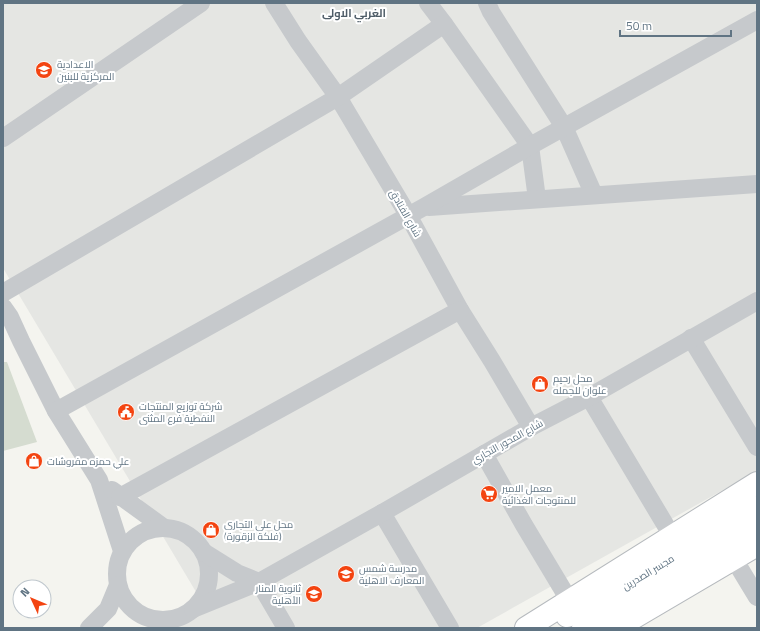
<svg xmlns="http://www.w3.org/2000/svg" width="760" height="631" viewBox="0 0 760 631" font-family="'Titillium Web',Cairo,sans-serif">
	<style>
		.built { fill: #e5e6e3 }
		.green { fill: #d5dcd0 }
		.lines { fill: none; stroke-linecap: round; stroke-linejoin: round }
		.major-casing { stroke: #b6babe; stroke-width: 24 }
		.minor { stroke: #c6c9cc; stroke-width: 18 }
		.major { stroke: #fff; stroke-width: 22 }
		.labels { text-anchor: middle; stroke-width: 4; stroke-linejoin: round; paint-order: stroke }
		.poi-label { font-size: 10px; fill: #607483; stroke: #fff; text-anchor: start }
		.street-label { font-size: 10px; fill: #607483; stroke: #fff }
		.neighbourhood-label { font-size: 11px; font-weight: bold; fill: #4f5d68; stroke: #fff }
	</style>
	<rect width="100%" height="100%" fill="#f4f4ef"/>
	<path class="built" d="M3 3H757V471L477 628H163L205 607 3 268Z"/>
	<path class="green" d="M3 362H7L37 442 3 451Z"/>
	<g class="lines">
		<g class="major-casing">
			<g id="major">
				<path d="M567 616 596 602 757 507"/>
				<path d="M526 628 757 483"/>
				<path d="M583 628 757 527"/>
				<path d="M616 628 757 545"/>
			</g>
		</g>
		<g class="minor">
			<path d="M274 3 298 41 338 97 408 215 460 310 492 361 531 427"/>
			<path d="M428 3 444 24 530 146 537 199"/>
			<path d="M487 3 491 12 564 127 594 195"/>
			<path d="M3 138 201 3"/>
			<path d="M429 207 757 184"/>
			<path d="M3 293 338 97 444 24"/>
			<path d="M3 307 10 317 21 341 56 411 99 480 122 551"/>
			<path d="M691 338 757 447"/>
			<path d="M589 397 672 536"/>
			<path d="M56 411 424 207 530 146 757 20"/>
			<path d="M484 454 524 525 569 600"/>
			<path d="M112 490 163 527"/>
			<path d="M120 497 460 310"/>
			<path d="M382 513 450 628"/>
			<circle cx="163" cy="574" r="46"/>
			<path d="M205 553 237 573 259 582"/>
			<path d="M734 559 757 597"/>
			<path d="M259 582 286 628"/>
			<path d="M193 609 259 582 382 513 531 427 589 397 757 301"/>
			<path d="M89 628 108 609 118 585"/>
		</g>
		<use href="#major" class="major"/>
	</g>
	<defs>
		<g id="school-disc" transform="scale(0.9)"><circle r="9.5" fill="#f34411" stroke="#fff"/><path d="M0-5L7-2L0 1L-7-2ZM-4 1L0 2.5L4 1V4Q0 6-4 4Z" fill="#fff"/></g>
		<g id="shop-disc" transform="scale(0.9)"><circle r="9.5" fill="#f34411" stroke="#fff"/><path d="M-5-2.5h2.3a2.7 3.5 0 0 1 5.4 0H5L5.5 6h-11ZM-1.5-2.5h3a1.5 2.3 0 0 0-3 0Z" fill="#fff"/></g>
		<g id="civic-disc" transform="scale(0.9)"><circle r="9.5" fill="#f34411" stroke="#fff"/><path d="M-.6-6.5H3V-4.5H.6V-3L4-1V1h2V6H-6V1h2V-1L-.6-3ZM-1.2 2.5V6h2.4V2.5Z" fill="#fff"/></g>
		<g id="supermarket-disc" transform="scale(0.9)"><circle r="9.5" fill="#f34411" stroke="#fff"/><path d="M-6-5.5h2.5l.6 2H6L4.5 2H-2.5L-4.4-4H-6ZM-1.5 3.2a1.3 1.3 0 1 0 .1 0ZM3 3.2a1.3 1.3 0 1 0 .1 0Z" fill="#fff"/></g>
	</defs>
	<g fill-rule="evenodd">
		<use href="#school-disc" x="44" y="70"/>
		<use href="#shop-disc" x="540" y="384"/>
		<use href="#civic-disc" x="126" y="412"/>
		<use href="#shop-disc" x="34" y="461"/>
		<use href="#supermarket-disc" x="489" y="494"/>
		<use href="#shop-disc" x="211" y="530"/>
		<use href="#school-disc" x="346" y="574"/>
		<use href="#school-disc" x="314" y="594"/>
	</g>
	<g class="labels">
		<g class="poi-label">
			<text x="57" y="68">الاعدادية<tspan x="57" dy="12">المركزية للبنين</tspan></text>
			<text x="553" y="382">محل رحيم<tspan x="553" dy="12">علوان للجمله</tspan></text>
			<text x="139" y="410">شركة توزيع المنتجات<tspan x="139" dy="12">النفطية فرع المثنى</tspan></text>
			<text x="47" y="465">علي حمزه مفروشات</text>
			<text x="502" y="492">معمل الامير<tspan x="502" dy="12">للمنتوجات الغذائية</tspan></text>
			<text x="224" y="528">محل علي التجاري<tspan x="224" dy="12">(فلكة الزقورة)</tspan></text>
			<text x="359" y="572">مدرسة شمس<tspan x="359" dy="12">المعارف الاهلية</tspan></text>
			<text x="301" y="592" text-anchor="end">ثانوية المنار<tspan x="301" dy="12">الأهلية</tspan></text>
		</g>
		<g class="street-label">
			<text transform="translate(406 213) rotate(60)" y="4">شارع الفنادق</text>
			<text transform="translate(507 441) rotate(-29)" y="4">شارع المحور التجاري</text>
			<text transform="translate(648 572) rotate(-31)" y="4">مجسر الصدرين</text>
		</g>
		<g class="neighbourhood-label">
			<text x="354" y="17">الغربي الاولى</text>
		</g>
	</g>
	<rect width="760" height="631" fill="none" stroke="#607483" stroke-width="8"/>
	<g transform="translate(32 599) rotate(314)"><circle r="19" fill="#ffffff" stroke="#bfc7cd"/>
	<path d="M0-3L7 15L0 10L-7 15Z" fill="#f34411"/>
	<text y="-6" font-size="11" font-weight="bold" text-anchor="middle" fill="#607483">N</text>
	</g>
	<path d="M620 30v6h111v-6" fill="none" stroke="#607483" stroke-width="2"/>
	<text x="626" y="30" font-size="12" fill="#607483" stroke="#ffffff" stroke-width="3" paint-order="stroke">50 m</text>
</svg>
